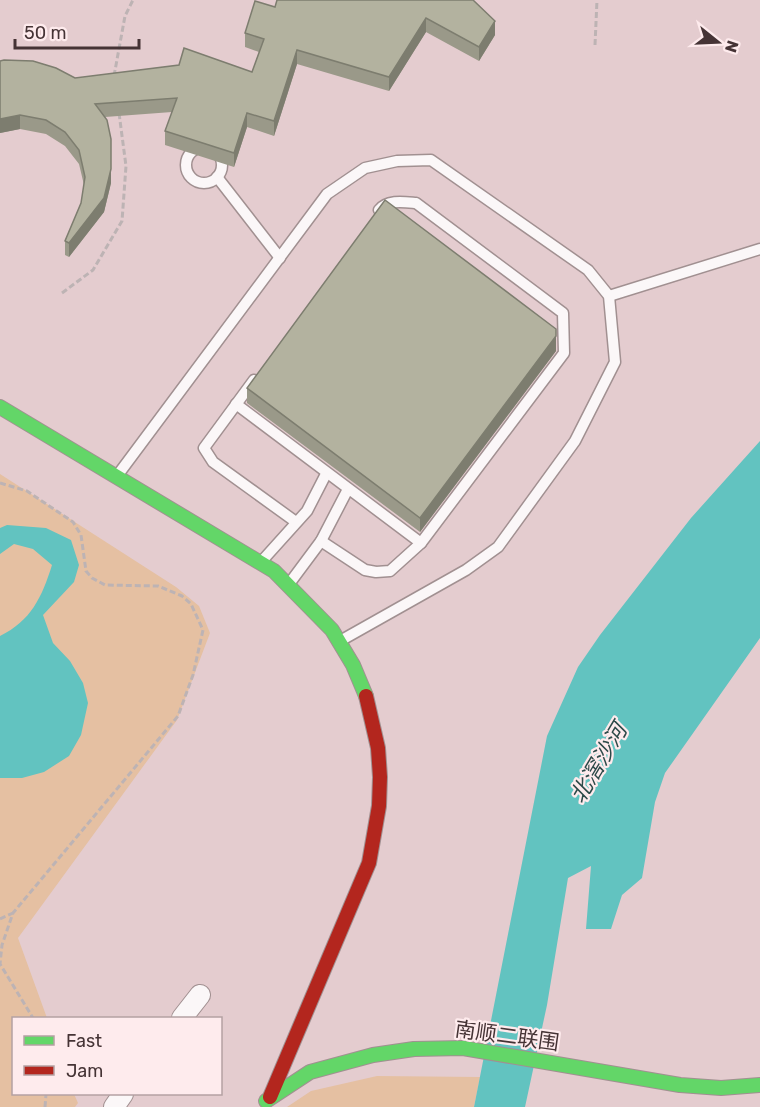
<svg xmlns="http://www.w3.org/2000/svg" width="760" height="1107" viewBox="0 0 760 1107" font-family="Rubik,'Noto Sans SC',sans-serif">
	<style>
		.green { fill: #e5c0a2 }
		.water { fill: #62c3c0 }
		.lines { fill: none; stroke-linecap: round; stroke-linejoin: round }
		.lane-casing { stroke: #a19091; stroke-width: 13 }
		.street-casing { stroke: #a19091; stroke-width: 22 }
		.fast-casing { stroke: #a19091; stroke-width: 16 }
		.jam-casing { stroke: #a19091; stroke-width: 16 }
		.path { stroke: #bdb3b4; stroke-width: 3; stroke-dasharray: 6 3; stroke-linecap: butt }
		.lane { stroke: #fbf7f8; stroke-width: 10 }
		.street { stroke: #fbf7f8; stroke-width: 20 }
		.fast { stroke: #63d668; stroke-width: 14 }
		.jam { stroke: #b3261e; stroke-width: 14 }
		.wall { fill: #9a9989 }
		.shaded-wall { fill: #7d7d6f }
		.building { fill: #b3b29f; stroke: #7d7d6f; stroke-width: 1.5 }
		.labels { text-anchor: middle; stroke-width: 4.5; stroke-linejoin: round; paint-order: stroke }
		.street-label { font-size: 21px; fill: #453335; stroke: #feebed }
		.water-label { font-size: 22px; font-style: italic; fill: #2d4a49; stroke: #feebed }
	</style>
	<rect width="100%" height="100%" fill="#e4cccf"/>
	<g class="green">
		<path d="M0 474 176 587 199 606 210 633 177 720 18 938 47 1018H14V1094H74L78 1103 75 1107H0Z"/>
		<path d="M377 1076 480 1077 474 1107H287L311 1091Z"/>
	</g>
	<g class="water">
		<path d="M760 441V638L665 773 655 802 642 878 622 895 611 929H586L591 866 568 878 547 1005 525 1107H474L547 736 578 667 600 635 691 518Z"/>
		<path d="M7 525 46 528 71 540 79 565 74 582 43 615 53 643 70 661 83 683 88 703 81 735 69 756 44 772 22 778H0V636C31 621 42 597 52 565L33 549 14 544 0 554V528Z"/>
	</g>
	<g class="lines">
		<g class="lane-casing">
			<g id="lane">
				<circle cx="204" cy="165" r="18"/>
				<path d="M217 177 280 258"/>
				<path d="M609 296 760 249"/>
				<path d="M254 380 204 448 213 462 296 522"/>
				<path d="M236 404 421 543"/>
				<path d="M117 476 327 194 365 168 397 161 431 160 588 270 609 296 615 362 575 441 498 547 466 570 340 641"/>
				<path d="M321 541 365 570 376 572 390 571 421 543 564 353 563 313 416 203C405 202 387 199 379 210"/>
				<path d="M261 562 307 511 326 474"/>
				<path d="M289 584 321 541 348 489"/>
			</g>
		</g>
		<g class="street-casing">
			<g id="street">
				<path d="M182 1018 200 995"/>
				<path d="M114 1107 123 1094"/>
			</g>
		</g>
		<g class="fast-casing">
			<g id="fast">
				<path d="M0 407 274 571 332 630 353 665 366 696"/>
				<path d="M266 1101 310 1072 373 1055 414 1049 463 1048 680 1085 721 1088 760 1085"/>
			</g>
		</g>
		<g class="jam-casing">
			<path id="jam" d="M270 1097 369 863 379 806 380 777 378 748 366 696"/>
		</g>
		<g class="path">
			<path d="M595 45 597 0"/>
			<path d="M114 76 125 16 133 0"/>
			<path d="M62 293 93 270 122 221 126 166 119 113"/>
			<path d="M0 483 27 491 73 522 81 535 86 571 92 578 105 585 158 586 182 596 191 604 203 630 193 675 178 716 13 913 2 945 0 964 33 1018"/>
			<path d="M0 919 13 913"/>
			<path d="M45 1107 46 1094"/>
		</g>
		<use href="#lane" class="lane"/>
		<use href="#street" class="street"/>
		<use href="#fast" class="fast"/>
		<use href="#jam" class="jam"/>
	</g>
	<g class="wall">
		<path d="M473 0 495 35 479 61 426 32 389 91 297 64 274 136 247 127 234 167 165 145V131L172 112 105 117 111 153V183L104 212 69 257 65 255V241L81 203 84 185 79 164 65 146 46 134 20 129 0 133V61L75 78 252 72 259 52 245 47V33L275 7Z"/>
		<path d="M556 351 420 532 247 403V388Z"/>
	</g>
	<g class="shaded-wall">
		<path d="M426 18V32L389 91V77Z"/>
		<path d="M495 21V35L479 61V47Z"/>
		<path d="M297 50V64L274 136V121Z"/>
		<path d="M247 113V127L234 167V153Z"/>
		<path d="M20 115V129L0 133V119Z"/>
		<path d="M111 139V183L104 212 69 257V243Z"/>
		<path d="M556 336V351L420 532V518Z"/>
	</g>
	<g class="building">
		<path d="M277 0H473L495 21 479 47 426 18 389 77 297 50 274 121 247 113 234 153 165 131 177 98 95 104 107 120 111 139V169L104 198 69 243 65 241 81 203 85 177 79 150 65 132 46 120 20 115 0 119V61L4 60 33 61 56 68 75 78 179 65 184 48 252 72 264 39 245 33 255 1 275 7Z"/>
		<path d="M385 200 556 329V336L420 518 247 388Z"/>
	</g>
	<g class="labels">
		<g class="street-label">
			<text transform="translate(507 1036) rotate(8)" y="7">南顺二联围</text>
		</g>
		<g class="water-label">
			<text transform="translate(598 763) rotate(-59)" y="8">北滘沙河</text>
		</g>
	</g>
	<rect x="12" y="1017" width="210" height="78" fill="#feebed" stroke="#b4a1a3" stroke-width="1.5"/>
	<rect x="24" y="1036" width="30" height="9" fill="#63d668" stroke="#b4a1a3" stroke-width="1.5"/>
	<text x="66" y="1047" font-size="18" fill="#453335">Fast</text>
	<rect x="24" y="1066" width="30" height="9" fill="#b3261e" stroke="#b4a1a3" stroke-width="1.5"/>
	<text x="66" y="1077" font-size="18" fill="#453335">Jam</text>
	<g transform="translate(718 42) rotate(108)" stroke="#feebed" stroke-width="4.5" paint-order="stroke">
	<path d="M0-4.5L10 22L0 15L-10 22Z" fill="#453335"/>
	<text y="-9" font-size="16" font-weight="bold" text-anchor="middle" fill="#453335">N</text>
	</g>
	<path d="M15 39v9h124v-9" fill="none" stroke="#453335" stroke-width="3"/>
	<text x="24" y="39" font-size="18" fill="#453335" stroke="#feebed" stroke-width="4.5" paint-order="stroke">50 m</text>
</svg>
